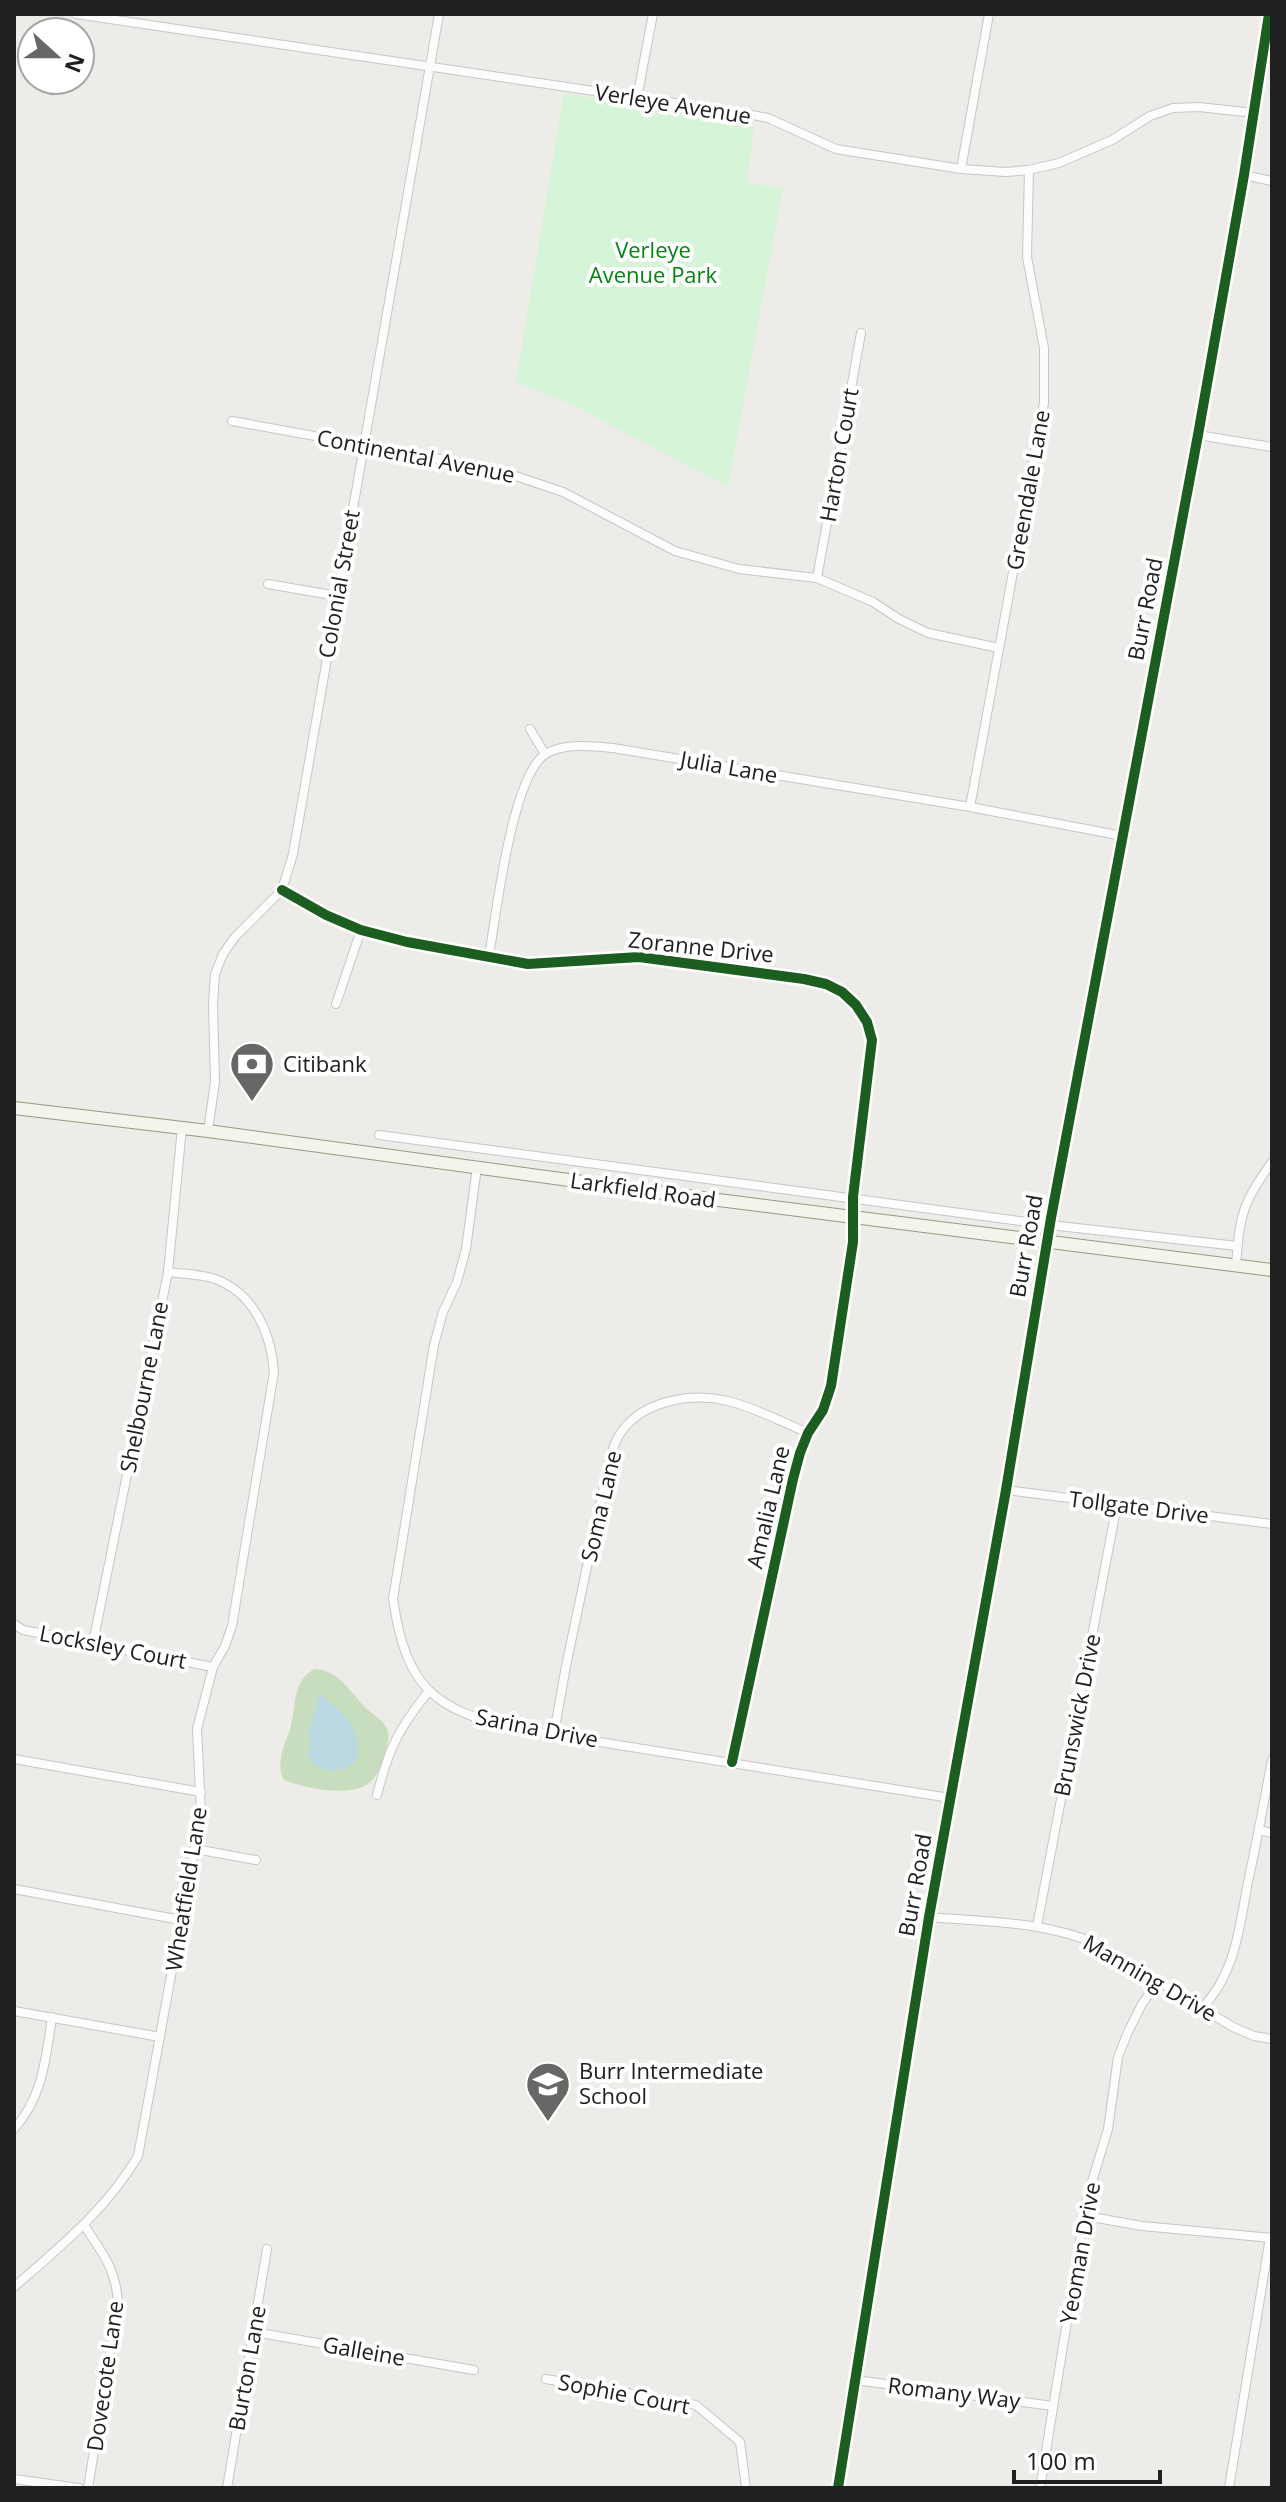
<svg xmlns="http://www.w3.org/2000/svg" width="1286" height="2502" viewBox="0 0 1286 2502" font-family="'Open Sans',sans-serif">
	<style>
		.forest { fill: #c8ddbd }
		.park { fill: #d6f4d7 }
		.water { fill: #bbd9e3 }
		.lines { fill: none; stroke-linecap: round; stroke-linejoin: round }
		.minor-casing { stroke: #c7c6c5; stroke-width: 10 }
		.tertiary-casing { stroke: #c7c6c5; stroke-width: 13 }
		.secondary-casing { stroke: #97997f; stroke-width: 14 }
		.minor { stroke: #fcfcfc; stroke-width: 8 }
		.tertiary { stroke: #fcfcfc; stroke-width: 11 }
		.secondary { stroke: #f4f4ec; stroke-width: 12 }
		.cycleway-casing { stroke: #fff; stroke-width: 15 }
		.cycleway { stroke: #1b5e20; stroke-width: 10 }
		.labels { text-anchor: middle; stroke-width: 8; stroke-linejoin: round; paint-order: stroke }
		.street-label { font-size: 22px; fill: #202020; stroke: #fff }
		.park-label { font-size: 22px; fill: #088414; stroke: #fff }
		.poi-label { font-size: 22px; fill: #202020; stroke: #fff; text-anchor: start }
	</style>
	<rect width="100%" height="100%" fill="#eeece9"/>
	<path class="forest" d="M315 1669C338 1670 349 1690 363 1705 371 1714 385 1720 388 1732 390 1740 386 1748 384 1756 381 1766 377 1777 369 1783 351 1798 304 1788 284 1780 274 1761 287 1743 291 1725 296 1704 293 1679 315 1669Z"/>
	<path class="park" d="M564 93 754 126 747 183 783 188 728 487 571 404 516 382Z"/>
	<path class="water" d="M320 1693C344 1715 362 1724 357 1760 339 1775 322 1776 307 1755L310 1744 308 1733Z"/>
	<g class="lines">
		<g class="minor-casing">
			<g id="minor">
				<path d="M76 14 742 113 768 118 836 149 961 169 1006 172 1029 170 1059 163 1112 140 1150 116 1173 108 1199 107 1254 113"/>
				<path d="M637 98 653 14"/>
				<path d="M961 169 989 14"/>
				<path d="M1244 175 1272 181"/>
				<path d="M232 421 495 469 563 492 675 551 739 569 817 578 873 602 899 619 928 633 999 648"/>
				<path d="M1198 435 1272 447"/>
				<path d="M817 578 861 333"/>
				<path d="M268 584 337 596"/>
				<path d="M530 729 545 754"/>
				<path d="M970 807 1044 403V348L1027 257 1029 170"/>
				<path d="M282 890 326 915 361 930 407 942 528 964 639 957 804 979 826 984 842 992 856 1005 867 1022 872 1040 853 1197V1242L831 1386 823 1410 808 1433 800 1453 793 1479 732 1762"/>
				<path d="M489 956C496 916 512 772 547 753 566 743 592 746 613 748L970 807 1123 836"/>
				<path d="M336 1004 361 930"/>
				<path d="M208 1131 215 1082 213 1004 215 974 223 954 235 937 282 890 293 854 439 14"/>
				<path d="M379 1135 1050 1225 1237 1246"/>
				<path d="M477 1167 466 1249 457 1282 443 1312 434 1345 393 1599C406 1687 433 1710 518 1729L950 1798"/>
				<path d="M1236 1265C1240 1215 1242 1203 1272 1162"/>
				<path d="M1006 1490 1272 1524"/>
				<path d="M14 1624 23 1630 213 1667"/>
				<path d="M93 1643 168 1272 182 1128"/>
				<path d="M554 1733 566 1666 608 1467C611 1457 613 1446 618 1437 639 1401 689 1392 728 1401 756 1408 782 1422 808 1433"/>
				<path d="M14 1759 201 1792"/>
				<path d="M377 1795C389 1748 398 1730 428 1692"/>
				<path d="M1259 1830 1272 1833"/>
				<path d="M195 1849 256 1860"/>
				<path d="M14 1889 181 1920"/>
				<path d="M929 1917C986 1922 1044 1921 1097 1944L1233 2027 1254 2036 1272 2039"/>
				<path d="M1037 1926 1117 1504"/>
				<path d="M1202 2008C1236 1973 1239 1928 1248 1882 1257 1841 1264 1801 1272 1760"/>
				<path d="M14 2011 160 2037"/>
				<path d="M14 2129C43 2097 46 2057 52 2017"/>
				<path d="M1086 2216 1142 2226 1272 2238"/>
				<path d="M84 2225C102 2253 116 2268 118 2303L88 2488"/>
				<path d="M14 2287C60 2247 107 2209 138 2156L201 1812 197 1729 213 1667 225 1646 232 1626 274 1372C271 1332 253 1291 212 1278 198 1274 182 1274 168 1272"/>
				<path d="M254 2332 474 2370"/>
				<path d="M546 2379 696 2405 740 2442 746 2488"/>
				<path d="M855 2380 1053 2406"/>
				<path d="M14 2479 79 2488"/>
				<path d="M227 2488 267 2249"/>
				<path d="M1040 2488 1087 2198 1108 2129 1118 2057 1128 2032 1142 2004 1158 1982"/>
				<path d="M1229 2488 1270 2237"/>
			</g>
		</g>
		<g class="tertiary-casing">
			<path id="tertiary" d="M838 2488 929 1917 1006 1490 1051 1218 1198 435 1244 175 1269 14"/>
		</g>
		<g class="secondary-casing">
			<path id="secondary" d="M14 1108 208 1131 679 1195 1272 1270"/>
		</g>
		<use href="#minor" class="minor"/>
		<use href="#tertiary" class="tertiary"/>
		<use href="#secondary" class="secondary"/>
		<g class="cycleway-casing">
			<g id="cycleway">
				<path d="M282 890 326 915 361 930 407 942 528 964 639 957 804 979 826 984 842 992 856 1005 867 1022 872 1040 853 1197V1242L831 1386 823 1410 808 1433 800 1453 793 1479 732 1762"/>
				<path d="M838 2488 929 1917 1006 1490 1051 1218 1198 435 1244 175 1269 14"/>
			</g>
		</g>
		<use href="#cycleway" class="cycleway"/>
	</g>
	<defs>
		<g id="bank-pin" transform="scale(2.3)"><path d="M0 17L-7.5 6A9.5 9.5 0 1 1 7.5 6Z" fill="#686766" stroke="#fff"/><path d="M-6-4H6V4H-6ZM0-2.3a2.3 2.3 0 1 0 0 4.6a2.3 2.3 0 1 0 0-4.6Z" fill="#fff"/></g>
		<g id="school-pin" transform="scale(2.3)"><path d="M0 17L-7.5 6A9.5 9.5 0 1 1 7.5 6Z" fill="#686766" stroke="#fff"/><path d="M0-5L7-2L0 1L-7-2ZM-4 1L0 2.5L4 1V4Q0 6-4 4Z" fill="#fff"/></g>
	</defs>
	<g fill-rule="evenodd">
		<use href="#bank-pin" x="252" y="1064"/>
		<use href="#school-pin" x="548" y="2084"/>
	</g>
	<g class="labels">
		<g class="street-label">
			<text transform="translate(673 104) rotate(9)" y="8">Verleye Avenue</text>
			<text transform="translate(839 455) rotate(-80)" y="8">Harton Court</text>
			<text transform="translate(416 456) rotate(11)" y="8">Continental Avenue</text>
			<text transform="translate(1028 490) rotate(-80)" y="8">Greendale Lane</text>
			<text transform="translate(339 584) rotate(-80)" y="8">Colonial Street</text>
			<text transform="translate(1145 609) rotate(-79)" y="8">Burr Road</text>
			<text transform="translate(729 767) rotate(10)" y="8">Julia Lane</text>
			<text transform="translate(701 947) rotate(6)" y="8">Zoranne Drive</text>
			<text transform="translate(643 1190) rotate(8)" y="8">Larkfield Road</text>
			<text transform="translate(1026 1246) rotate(-80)" y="8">Burr Road</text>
			<text transform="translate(144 1387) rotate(-79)" y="8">Shelbourne Lane</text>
			<text transform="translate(601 1506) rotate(-77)" y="8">Soma Lane</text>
			<text transform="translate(768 1507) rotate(-77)" y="8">Amalia Lane</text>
			<text transform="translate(1139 1507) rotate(7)" y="8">Tollgate Drive</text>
			<text transform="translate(113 1647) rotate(11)" y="8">Locksley Court</text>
			<text transform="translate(1077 1715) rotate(-79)" y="8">Brunswick Drive</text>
			<text transform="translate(537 1728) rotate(11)" y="8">Sarina Drive</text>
			<text transform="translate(915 1885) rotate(-80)" y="8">Burr Road</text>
			<text transform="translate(186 1889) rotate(-81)" y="8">Wheatfield Lane</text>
			<text transform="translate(1150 1978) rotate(30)" y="8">Manning Drive</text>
			<text transform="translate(1080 2253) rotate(-80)" y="8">Yeoman Drive</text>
			<text transform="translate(364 2351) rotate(10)" y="8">Galleine</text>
			<text transform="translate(247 2368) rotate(-80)" y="8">Burton Lane</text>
			<text transform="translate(105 2376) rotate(-82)" y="8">Dovecote Lane</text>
			<text transform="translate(954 2393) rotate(7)" y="8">Romany Way</text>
			<text transform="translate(624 2394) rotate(11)" y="8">Sophie Court</text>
		</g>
		<g class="park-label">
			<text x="653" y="258">Verleye<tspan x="653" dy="25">Avenue Park</tspan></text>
		</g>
		<g class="poi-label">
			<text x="283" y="1072">Citibank</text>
			<text x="579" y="2079">Burr Intermediate<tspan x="579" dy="25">School</tspan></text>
		</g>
	</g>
	<rect width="1286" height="2502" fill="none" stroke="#202020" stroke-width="32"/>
	<g transform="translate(56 56) rotate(111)"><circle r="38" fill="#ffffff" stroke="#a6a6a6" stroke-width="2"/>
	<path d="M0-6L14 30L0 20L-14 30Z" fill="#686766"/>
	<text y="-12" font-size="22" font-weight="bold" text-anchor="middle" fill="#202020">N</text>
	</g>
	<path d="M1014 2470v12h146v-12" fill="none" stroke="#202020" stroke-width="4"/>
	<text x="1026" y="2470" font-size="24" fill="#202020" stroke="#ffffff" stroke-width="6" paint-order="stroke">100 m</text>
</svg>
